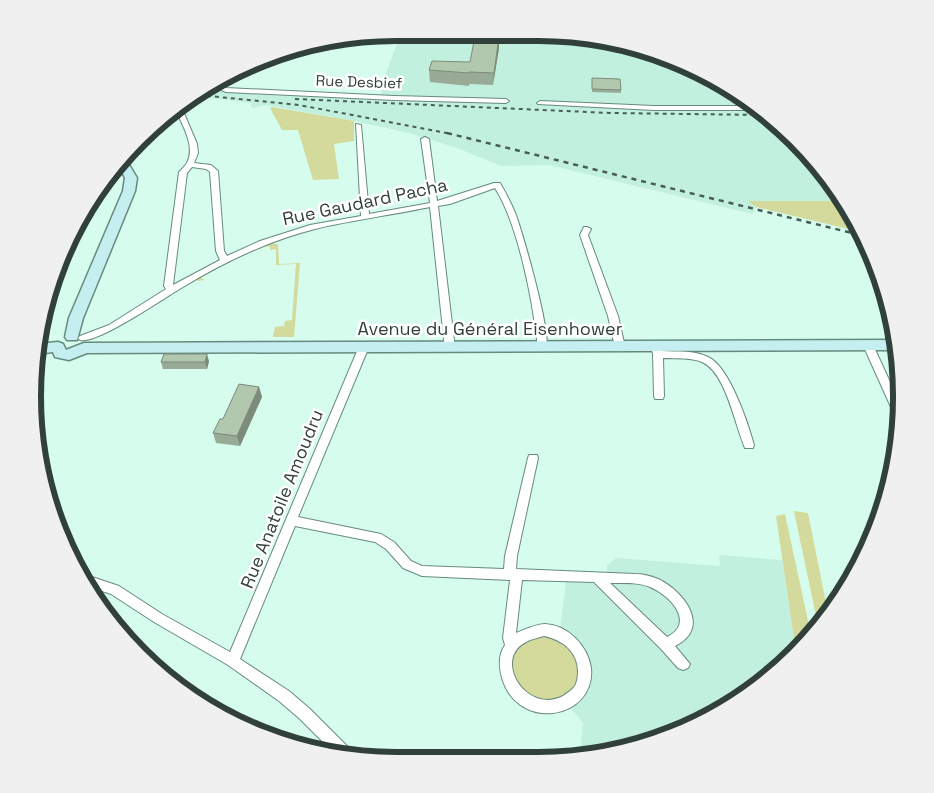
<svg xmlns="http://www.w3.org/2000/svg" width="934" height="793" viewBox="0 0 934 793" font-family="'Space Grotesk',sans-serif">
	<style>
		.built { fill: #c2f0df }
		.green { fill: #d3da9b }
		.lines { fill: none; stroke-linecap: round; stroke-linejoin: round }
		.minor-casing { stroke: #678a7d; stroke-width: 2 }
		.secondary-casing { stroke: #678a7d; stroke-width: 3 }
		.minor { fill: #fff; fill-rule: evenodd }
		.secondary { fill: #c4eef0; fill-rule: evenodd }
		.rail-far1 { stroke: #4a5c56; stroke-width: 2; stroke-dasharray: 4 4; stroke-linecap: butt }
		.rail { stroke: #4a5c56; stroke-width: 2.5; stroke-dasharray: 5 5; stroke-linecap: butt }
		.wall { fill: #98ab96 }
		.shaded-wall { fill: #7c8b7a }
		.building { fill: #b1c7ae; stroke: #7c8b7a }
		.labels { text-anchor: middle; stroke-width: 5; stroke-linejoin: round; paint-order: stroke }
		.far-street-label { font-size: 15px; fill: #31403b; stroke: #fff }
		.street-label { font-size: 18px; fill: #31403b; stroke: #fff }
		.rim { fill: none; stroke: #31403b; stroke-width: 6 }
	</style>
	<rect width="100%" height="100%" fill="#d6fcee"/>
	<g class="built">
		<path d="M401 33 585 36 698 70 759 108 811 156 839 201H749L756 207 752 214 549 165 501 166 457 148 409 133 354 121 266 105 252 108 251 103 196 96 205 91 380 99 385 76Z"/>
		<path d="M719 555 782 560 796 653 739 699 677 733 608 754 580 756 583 723 569 706 560 630 566 582H607V566L616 558 720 566Z"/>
	</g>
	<g class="green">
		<path d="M272 107 354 121V141L334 144 339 179 313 180 298 130H282L270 108Z"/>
		<path d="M748 201H839L857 231 756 207Z"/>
		<path d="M274 242V244H278L279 264 300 263 294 337H273L275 327 284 326 285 321 292 320 296 264 276 265V249L270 250V246L261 247V250L257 248 201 277 204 280 198 281 196 279V277L252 249Z"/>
		<path d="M794 511 808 513 828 613 818 625Z"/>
		<path d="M785 514 811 635 796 653 776 516Z"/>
		<path d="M531 632 569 639 585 673 564 704 525 701 506 656Z"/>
	</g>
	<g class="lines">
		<g class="minor-casing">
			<g id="minor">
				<path d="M221 80 222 87 226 88 394 96 506 99 509 101 506 103 394 100 226 92 216 88V83Z"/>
				<path d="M540 101 654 106H756L761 110H654L538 104 537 103Z"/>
				<path d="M181 106 197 144 198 153 194 163 211 165 218 171 224 251 227 256 260 241 310 225 361 216 356 124 361 125 369 214 430 203 421 139 425 137 429 139 437 201 494 183H500C506 193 511 203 516 215 523 235 552 334 546 350H540L538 348C533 303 519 226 495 188L450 204 438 206 455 349 453 351H447L445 349 430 207C392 215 352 220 315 229 268 241 224 262 183 287 164 298 98 344 80 340L78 338 80 336 109 325 166 289 164 286 179 172C182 169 185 166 187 163 196 146 182 125 176 110ZM192 167 206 169 210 172 216 251 220 260 173 285 187 173Z"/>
				<path d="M584 227H587L591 229 588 235 618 316 625 347 623 349 620 350 615 347 608 316 580 235Z"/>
				<path d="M868 342 873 345 901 406 899 420 895 416 863 345Z"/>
				<path d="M656 344 659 345 662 351C677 352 694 350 708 357 729 366 748 423 754 445L753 448H745C735 426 726 372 702 362 691 357 675 359 663 358L664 396 663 399H655L654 396 653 354 651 347Z"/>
				<path d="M363 346 368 349 298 517 381 534 394 542 411 561 422 566 504 569 505 556 528 458 529 455H537L538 458 517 556 516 569 635 574C643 574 651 576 658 579 684 591 712 628 675 646L690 664 688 668 683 670 678 668 661 649 594 582 522 580 516 633C524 630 536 624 545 624 568 625 588 646 591 668 596 719 518 733 502 678 499 667 498 655 505 645L503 638 510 580 422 576 403 568 386 549 375 542 295 526 240 659 289 691 310 709 350 749 351 756 333 752 300 719 279 701 228 665 154 622 111 594 87 586 81 574H83L119 586 162 614 230 652 358 349ZM610 583C623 583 638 582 650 587 670 595 696 623 667 637ZM544 636C562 640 578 651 578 672 578 677 577 682 575 686 571 691 567 693 563 696 526 715 492 659 526 642 531 639 538 638 544 636Z"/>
			</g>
		</g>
		<g class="secondary-casing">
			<g id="secondary">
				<path d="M303 45H307L234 75H228L235 70Z"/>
				<path d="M125 158 137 178 135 191 83 318 77 340H67L65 337 69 318 123 191 125 178 119 165Z"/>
				<path d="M896 340V350L87 353 69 360 55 357 53 352 36 354 37 344 58 342 63 344 66 350 84 343Z"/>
			</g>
		</g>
		<use href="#minor" class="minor"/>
		<use href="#secondary" class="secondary"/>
		<g class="rail-far1">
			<path d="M199 95 299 105 452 134"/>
			<path d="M295 99 610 113 767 115"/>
		</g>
		<path class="rail" d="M447 133 860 235"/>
	</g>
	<g class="wall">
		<path d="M499 48 493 85 469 84V86L430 82 429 70 470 62Z"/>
		<path d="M592 78 621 90V93L592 92Z"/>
		<path d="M209 361 207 369H163L161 362Z"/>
		<path d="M259 387 262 397 240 446 216 443 213 433 223 419Z"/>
	</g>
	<g class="shaded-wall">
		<path d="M499 36V48L493 85 494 73Z"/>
		<path d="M104 183 105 187 99 188Z"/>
		<path d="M207 354 209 361 207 369 205 362Z"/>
		<path d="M259 387 262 397 240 446 237 436Z"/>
	</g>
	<g class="building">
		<path d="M475 36H499L494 73 469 72V73L429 70 432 61 470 62Z"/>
		<path d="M592 78 620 79 621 90 592 89Z"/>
		<path d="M164 354H207L205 362H161Z"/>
		<path d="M239 384 259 387 237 436 213 433 220 419H223Z"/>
	</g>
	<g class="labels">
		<g class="far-street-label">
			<text transform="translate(359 82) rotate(2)" y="5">Rue Desbief</text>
		</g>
		<g class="street-label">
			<text transform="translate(365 202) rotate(-12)" y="6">Rue Gaudard Pacha</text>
			<text x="490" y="335">Avenue du Général Eisenhower</text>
			<text transform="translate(282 499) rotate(-68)" y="6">Rue Anatoile Amoudru</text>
		</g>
	</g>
	<path d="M0 0H934V793H0ZM396 41H538A355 355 0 0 1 893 396V397A355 355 0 0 1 538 752H396A355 355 0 0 1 41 397V396A355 355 0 0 1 396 41Z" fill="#eff0ef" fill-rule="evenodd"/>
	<path class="rim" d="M396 41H538A355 355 0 0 1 893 396V397A355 355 0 0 1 538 752H396A355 355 0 0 1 41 397V396A355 355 0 0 1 396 41Z"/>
</svg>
